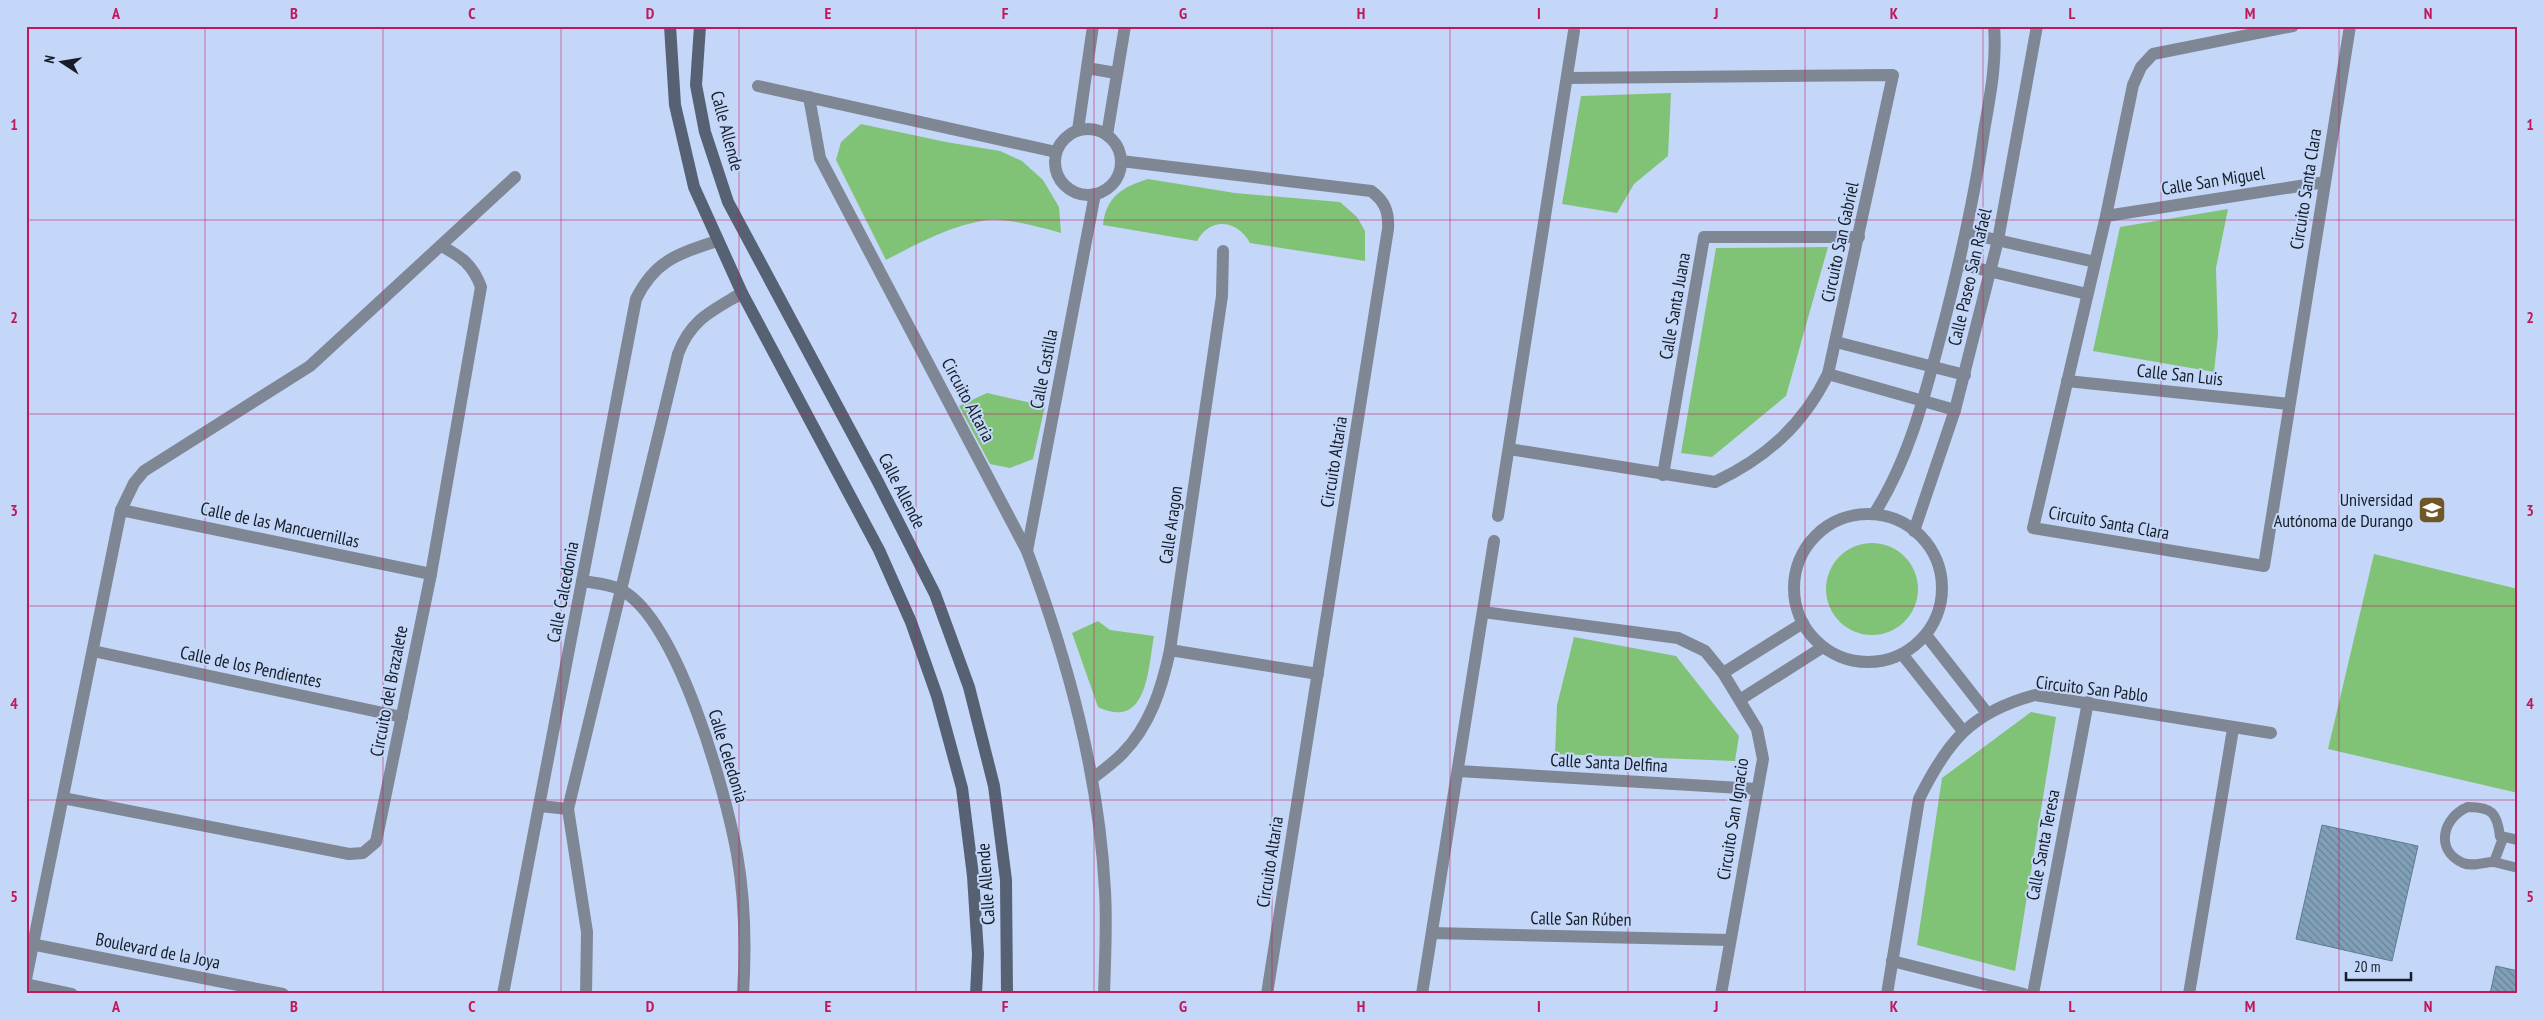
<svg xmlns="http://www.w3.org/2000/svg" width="2544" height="1020" viewBox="0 0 2544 1020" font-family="'PT Sans Narrow',sans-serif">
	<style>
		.green { fill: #81c376 }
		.building { fill: url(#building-back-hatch); stroke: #5d7c93 }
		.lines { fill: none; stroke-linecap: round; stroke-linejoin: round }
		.lane { stroke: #7f8794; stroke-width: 10 }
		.street { stroke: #7f8794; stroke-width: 12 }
		.secondary { stroke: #566174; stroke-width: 12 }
		.grid { fill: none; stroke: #c2185b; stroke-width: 1; stroke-opacity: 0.55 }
		.labels { text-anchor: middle; stroke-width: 4; stroke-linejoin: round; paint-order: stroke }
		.street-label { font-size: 18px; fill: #161d28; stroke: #c4d7f8 }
		.poi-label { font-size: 18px; fill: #161d28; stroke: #c4d7f8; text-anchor: end }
		.neatline { fill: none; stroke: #c2185b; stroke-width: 2 }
		.grid-label { font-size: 16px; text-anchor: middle; font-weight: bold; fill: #c2185b }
	</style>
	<defs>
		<pattern id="building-back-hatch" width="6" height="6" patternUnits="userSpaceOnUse" patternTransform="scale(1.25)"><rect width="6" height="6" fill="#80a0b8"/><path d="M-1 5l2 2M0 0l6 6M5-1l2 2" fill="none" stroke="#688296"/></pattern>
	</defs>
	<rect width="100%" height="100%" fill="#c4d7f8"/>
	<g class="green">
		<path d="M1671 93 1668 156 1634 184 1617 213 1562 204 1581 96Z"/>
		<path d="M861 124 946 142 1000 151 1022 161 1043 180 1059 207 1061 233C1043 228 1007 218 989 220 953 224 917 244 886 260L836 160 841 142Z"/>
		<path d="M1148 179 1235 193 1340 202 1357 217 1365 231V261L1250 243C1237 219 1210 217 1197 241L1103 225C1106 197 1122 187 1148 179Z"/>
		<path d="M2228 209 2216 268 2218 335 2214 372 2093 351 2120 227Z"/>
		<path d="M1828 247 1786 396 1712 457 1681 453 1716 248Z"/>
		<path d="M987 393 1045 406 1033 459 1010 468 990 464 959 406Z"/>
		<circle cx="1872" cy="589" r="46"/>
		<path d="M2374 554 2518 589V793L2328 749Z"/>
		<path d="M1098 621 1110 630 1154 636C1148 668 1148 731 1098 707L1072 633Z"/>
		<path d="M1574 637 1676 656 1739 736 1735 761 1555 754 1557 705Z"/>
		<path d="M2031 712 2056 717 2015 971 1917 945 1942 778Z"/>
	</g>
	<g class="building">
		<path d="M2322 825 2418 846 2392 961 2296 939Z"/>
		<path d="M2496 966 2518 971V994H2490Z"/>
	</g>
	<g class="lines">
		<g class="lane">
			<path d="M2468 807C2492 807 2497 813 2500 836L2503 838 2494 862C2483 862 2473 867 2463 863 2434 850 2443 817 2468 807Z"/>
			<path d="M2500 836 2518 840"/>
			<path d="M2494 862 2518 868"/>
		</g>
		<g class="street">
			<path d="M2293 26 2153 54 2141 67 2133 85 2106 216 2033 528 2264 566 2350 26"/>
			<path d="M1087 68 1116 73"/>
			<path d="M758 86 1056 152"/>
			<path d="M809 97 820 158 1027 551C1068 661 1099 774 1105 891 1107 925 1105 960 1104 994"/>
			<circle cx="1088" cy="162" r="33"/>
			<path d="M1078 130 1093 26"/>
			<path d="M1107 135 1125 26"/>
			<path d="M1121 161 1371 191C1385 201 1389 212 1388 229L1267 994"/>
			<path d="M2106 216 2325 182"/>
			<path d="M1966 233 2095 262"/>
			<path d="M1959 264 2087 294"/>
			<path d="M1836 342 1965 375"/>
			<path d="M1828 374 1955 410"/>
			<path d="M2067 381 2289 404"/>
			<path d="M1509 449 1715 482C1766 458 1803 425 1828 374L1893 75 1567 78"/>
			<path d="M1663 475 1704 237H1859"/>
			<path d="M121 510 431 574"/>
			<path d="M1874 514C1908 461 1924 399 1940 338 1958 270 1974 201 1984 131 1990 96 1997 62 1994 26"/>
			<circle cx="1868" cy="588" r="74"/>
			<path d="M1498 516 1574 31"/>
			<path d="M1914 531 1955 410 1998 240 2037 26"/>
			<path d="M1027 551 1095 194"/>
			<path d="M582 581C594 583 609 584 619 589 677 615 726 793 737 854 745 900 746 947 743 994"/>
			<path d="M1483 612 1678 638 1705 651 1723 673 1757 729 1763 759 1721 994"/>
			<path d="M1926 635 1987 713"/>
			<path d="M1170 650 1318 674"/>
			<path d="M93 651 402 717"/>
			<path d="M1902 654 1963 731"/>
			<path d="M1723 673 1803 623"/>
			<path d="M1741 699 1823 647"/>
			<path d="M1458 771 1757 789"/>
			<path d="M1092 779C1102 771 1113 763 1122 754 1150 726 1162 688 1170 650L1222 296 1223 251"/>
			<path d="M63 798 349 854 363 853 376 842 431 574 481 287C473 265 461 256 441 246"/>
			<path d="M540 806 568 809"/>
			<path d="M1432 933 1730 940"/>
			<path d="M26 943 283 994"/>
			<path d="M1892 961 2024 994"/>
			<path d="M26 979 121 510 134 483 144 471 310 366 515 177"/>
			<path d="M26 984 72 994"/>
			<path d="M503 994 636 299C655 260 678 254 717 241"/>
			<path d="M586 994 587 932 568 809 678 354C691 319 712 311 742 293"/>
			<path d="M1422 994 1494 541"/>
			<path d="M1887 994 1919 799C1947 742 1971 712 2035 695L2271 733"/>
			<path d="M2033 994 2088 702"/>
			<path d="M2189 994 2233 729"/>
		</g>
		<g class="secondary">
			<path d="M670 26 675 105 694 187 742 293 879 550 911 622 937 696 962 788 973 876 978 954 976 994"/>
			<path d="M700 26 696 85 705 132 728 202 877 480 935 594 969 687 994 786 1006 880 1007 994"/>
		</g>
	</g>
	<path class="grid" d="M205 26V994M383 26V994M561 26V994M739 26V994M916 26V994M1094 26V994M1272 26V994M1450 26V994M1628 26V994M1805 26V994M1983 26V994M2161 26V994M2339 26V994M26 220H2518M26 414H2518M26 606H2518M26 800H2518"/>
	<defs>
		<g id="university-square" transform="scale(1.4375)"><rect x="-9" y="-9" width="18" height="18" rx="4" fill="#705728" stroke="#c4d7f8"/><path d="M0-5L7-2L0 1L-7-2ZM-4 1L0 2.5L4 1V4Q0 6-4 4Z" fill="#fff"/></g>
	</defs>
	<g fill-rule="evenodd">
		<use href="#university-square" x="2432" y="510"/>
	</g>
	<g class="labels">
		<g class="street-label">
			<text transform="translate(727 131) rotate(75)" y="6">Calle Allende</text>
			<text transform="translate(2213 181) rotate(-9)" y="6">Calle San Miguel</text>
			<text transform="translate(2306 189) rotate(-81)" y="6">Circuito Santa Clara</text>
			<text transform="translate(1840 242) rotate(-78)" y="6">Circuito San Gabriel</text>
			<text transform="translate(1970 277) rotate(-77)" y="6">Calle Paseo San Rafaél</text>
			<text transform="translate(1675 306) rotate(-80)" y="6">Calle Santa Juana</text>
			<text transform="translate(1044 369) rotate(-79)" y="6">Calle Castilla</text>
			<text transform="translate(2180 375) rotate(6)" y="6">Calle San Luis</text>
			<text transform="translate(968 400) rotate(62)" y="6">Circuito Altaria</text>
			<text transform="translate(1334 462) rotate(-81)" y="6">Circuito Altaria</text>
			<text transform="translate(902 491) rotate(63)" y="6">Calle Allende</text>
			<text transform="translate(2109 523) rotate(10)" y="6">Circuito Santa Clara</text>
			<text transform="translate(280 525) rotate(12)" y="6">Calle de las Mancuernillas</text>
			<text transform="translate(1171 525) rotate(-82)" y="6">Calle Aragon</text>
			<text transform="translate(563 592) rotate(-79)" y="6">Calle Calcedonia</text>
			<text transform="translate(251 667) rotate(12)" y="6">Calle de los Pendientes</text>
			<text transform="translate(2092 689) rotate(7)" y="6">Circuito San Pablo</text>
			<text transform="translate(389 691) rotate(-79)" y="6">Circuito del Brazalete</text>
			<text transform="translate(728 756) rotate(73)" y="6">Calle Celedonia</text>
			<text transform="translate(1609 763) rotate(3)" y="6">Calle Santa Delfina</text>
			<text transform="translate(1733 819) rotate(-81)" y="6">Circuito San Ignacio</text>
			<text transform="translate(2043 845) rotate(-79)" y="6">Calle Santa Teresa</text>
			<text transform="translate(1270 862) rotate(-81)" y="6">Circuito Altaria</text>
			<text transform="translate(986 884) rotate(-94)" y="6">Calle Allende</text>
			<text transform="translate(1581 919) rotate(1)" y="6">Calle San Rúben</text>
			<text transform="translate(158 951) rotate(11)" y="6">Boulevard de la Joya</text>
		</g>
		<g class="poi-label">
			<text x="2413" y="506">Universidad<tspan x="2413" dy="21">Autónoma de Durango</tspan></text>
		</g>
	</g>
	<rect width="2544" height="1020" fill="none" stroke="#c4d7f8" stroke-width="55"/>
	<g transform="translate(62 62) rotate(282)" stroke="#c4d7f8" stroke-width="4" paint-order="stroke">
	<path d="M0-4L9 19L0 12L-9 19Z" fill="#161d28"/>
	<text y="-8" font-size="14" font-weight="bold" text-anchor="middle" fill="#161d28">N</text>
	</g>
	<path d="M2346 972v8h65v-8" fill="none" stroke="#161d28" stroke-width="2.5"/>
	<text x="2354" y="972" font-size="15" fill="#161d28" stroke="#c4d7f8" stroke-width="4" paint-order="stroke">20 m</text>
	<rect x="28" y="28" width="2488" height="964" class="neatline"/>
	<g class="grid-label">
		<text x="116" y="19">A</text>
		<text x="294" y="19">B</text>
		<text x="472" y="19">C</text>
		<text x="650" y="19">D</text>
		<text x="828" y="19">E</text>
		<text x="1005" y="19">F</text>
		<text x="1183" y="19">G</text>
		<text x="1361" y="19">H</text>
		<text x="1539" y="19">I</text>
		<text x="1716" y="19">J</text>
		<text x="1894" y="19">K</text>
		<text x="2072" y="19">L</text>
		<text x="2250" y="19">M</text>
		<text x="2428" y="19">N</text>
		<text x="14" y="130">1</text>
		<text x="2530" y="130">1</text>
		<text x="14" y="323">2</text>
		<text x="2530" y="323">2</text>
		<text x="14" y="516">3</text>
		<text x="2530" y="516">3</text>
		<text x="14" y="709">4</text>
		<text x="2530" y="709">4</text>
		<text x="14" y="902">5</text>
		<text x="2530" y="902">5</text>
		<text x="116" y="1012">A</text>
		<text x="294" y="1012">B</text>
		<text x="472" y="1012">C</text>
		<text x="650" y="1012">D</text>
		<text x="828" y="1012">E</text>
		<text x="1005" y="1012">F</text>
		<text x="1183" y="1012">G</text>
		<text x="1361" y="1012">H</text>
		<text x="1539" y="1012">I</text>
		<text x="1716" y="1012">J</text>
		<text x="1894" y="1012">K</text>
		<text x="2072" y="1012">L</text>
		<text x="2250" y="1012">M</text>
		<text x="2428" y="1012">N</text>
	</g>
</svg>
